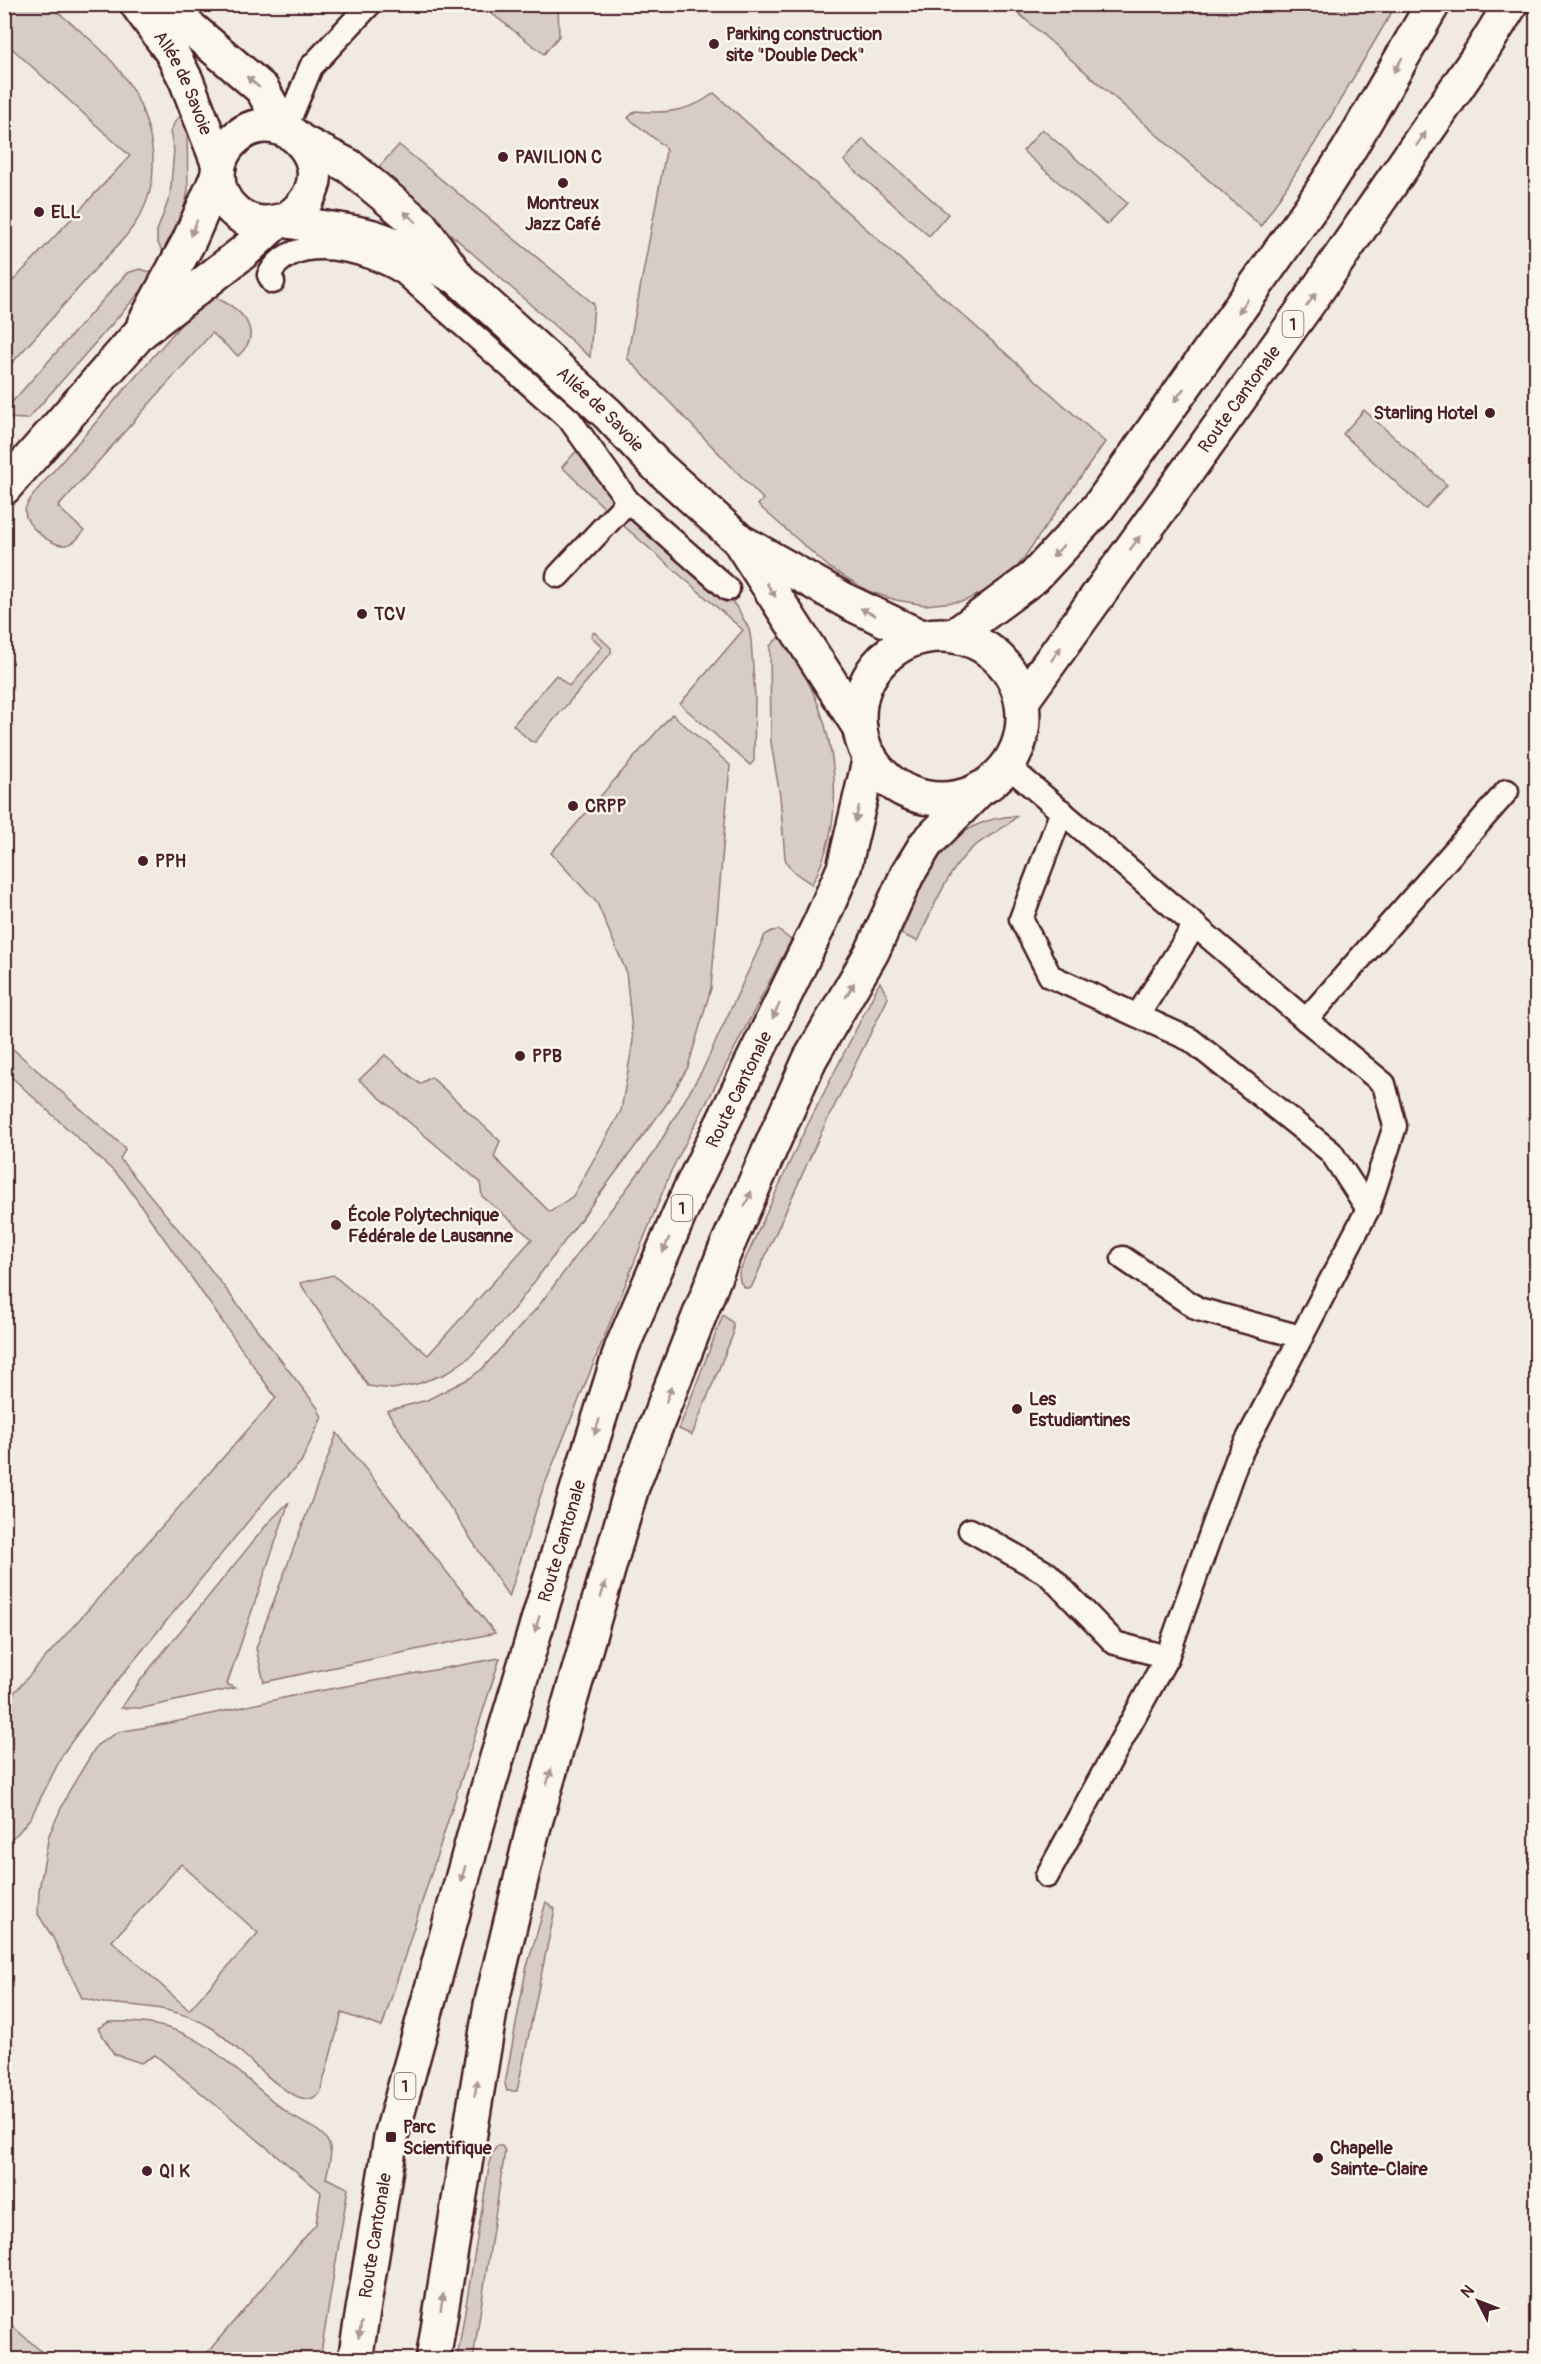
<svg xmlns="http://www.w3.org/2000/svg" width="1541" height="2364" viewBox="0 0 1541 2364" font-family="Pangolin,sans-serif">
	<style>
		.green { fill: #d8ccc6; stroke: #917678; stroke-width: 1.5; fill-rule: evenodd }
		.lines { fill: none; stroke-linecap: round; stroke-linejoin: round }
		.service-casing { stroke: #4a1f2b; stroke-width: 27 }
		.minor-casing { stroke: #4a1f2b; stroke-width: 38 }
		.primary-casing { stroke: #4a1f2b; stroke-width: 38 }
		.service { stroke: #fbf7ec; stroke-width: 22 }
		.minor { stroke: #fbf7ec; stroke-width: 33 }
		.primary { stroke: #fbf7ec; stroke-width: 33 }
		.oneway { fill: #ab9695 }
		.poi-dot { fill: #4a1f2b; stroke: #fbf7ec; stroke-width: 2 }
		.labels { text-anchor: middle; stroke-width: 5; stroke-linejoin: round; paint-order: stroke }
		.shield { fill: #fbf7ec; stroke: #7f6065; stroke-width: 1.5 }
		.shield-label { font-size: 16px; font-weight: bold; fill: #4a1f2b }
		.poi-label { font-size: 18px; font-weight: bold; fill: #4a1f2b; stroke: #fbf7ec; text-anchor: start }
		.street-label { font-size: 18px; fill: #4a1f2b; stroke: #fbf7ec }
	</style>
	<rect width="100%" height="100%" fill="#f0eae0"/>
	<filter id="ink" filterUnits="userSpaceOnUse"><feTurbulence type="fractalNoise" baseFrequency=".0167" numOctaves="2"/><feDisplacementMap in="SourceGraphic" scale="12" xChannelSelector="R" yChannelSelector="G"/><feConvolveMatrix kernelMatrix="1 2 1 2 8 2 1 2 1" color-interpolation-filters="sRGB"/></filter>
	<g filter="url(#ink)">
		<g class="green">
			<path d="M5 4 49 5C73 25 100 45 119 70 147 105 163 160 146 203 136 229 114 249 96 268 66 303 35 337 5 371V273L13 281 130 156 5 42Z"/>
			<path d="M489 5H558L559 36 544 54 486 9Z"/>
			<path d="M1009 5H1396L1315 143 1261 226Z"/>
			<path d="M714 93 1105 442 1018 566 989 590 964 601 925 605 896 600 868 591 830 568 758 505 763 499 627 358 666 151 664 146 628 118 635 111C664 114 690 112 714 93Z"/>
			<path d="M181 116 186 122 187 128 188 191 180 225 165 256 157 241V231L170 196 174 150 170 132 176 120Z"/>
			<path d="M1042 129 1127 203 1107 225 1023 151Z"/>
			<path d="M863 139 948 214 929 236 844 161Z"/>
			<path d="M399 145 594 304 590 357 377 169Z"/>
			<path d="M140 269 153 273 149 282 28 419 5 418V410L127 273Z"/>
			<path d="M216 298C242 309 265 332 238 356L212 333 58 507 84 531C79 537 74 544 66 545 51 547 24 525 25 510 26 503 33 496 37 490L197 306 209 299Z"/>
			<path d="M1364 410 1447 485 1425 509 1343 434Z"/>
			<path d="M581 446 724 592 738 609 749 629 751 640 755 697 754 761 750 765 680 704 743 630 618 521 562 467Z"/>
			<path d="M594 632 611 648V653L535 742 530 741 513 725 556 675 569 686 602 647 591 636Z"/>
			<path d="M780 636C833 704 854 805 812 884 801 877 789 871 785 858L780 796 771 743 770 646Z"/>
			<path d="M672 714 730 765 711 988 688 1067 666 1105 517 1305 470 1357 445 1374 417 1384 393 1389 368 1386 300 1283 333 1275 428 1355 532 1239 482 1196 480 1182 359 1080 385 1055 420 1084 431 1077 500 1141 494 1157 550 1212 573 1196 621 1111 633 1041 626 971 597 903 551 853Z"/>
			<path d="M1017 816C1003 831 983 837 968 852 945 876 932 912 917 941L901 934C925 877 945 818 1017 816Z"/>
			<path d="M778 930 791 940 671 1171 541 1494 509 1597 387 1411 427 1400 470 1378 482 1369 537 1308 655 1151 703 1069 765 935 772 931Z"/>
			<path d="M880 982 888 998 821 1133 751 1288H745L740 1282 739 1273 799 1142Z"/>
			<path d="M5 1042 124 1147 125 1150 120 1159 201 1257 317 1407 322 1417 301 1462 273 1491 104 1697 64 1752 31 1817 18 1833 5 1844V1703L276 1398 123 1180 5 1071Z"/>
			<path d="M723 1315 733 1323V1334L692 1435 679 1429Z"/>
			<path d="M337 1433 495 1633 264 1682 256 1648Z"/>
			<path d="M289 1502 227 1684 235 1688 143 1708H121L143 1677 269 1522Z"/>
			<path d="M500 1658 382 2027 342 2013 320 2093C316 2096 313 2099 308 2099 282 2099 235 2042 212 2028 179 2007 142 2006 104 2003 97 2002 90 1999 82 1998L53 1938 38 1914 39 1890 49 1835 68 1793 97 1745 118 1732 170 1723 297 1695ZM181 1864 258 1933 189 2010 112 1941Z"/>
			<path d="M546 1902 555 1909 517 2091H507L505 2084 526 1970Z"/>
			<path d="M109 2022C201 2018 222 2063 288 2113 301 2124 320 2127 328 2142 334 2153 328 2167 326 2178L348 2188 320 2359H202L316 2224 321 2192 155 2055 141 2063 114 2054 98 2028Z"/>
			<path d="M497 2146H502L505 2151 473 2359H457L491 2155Z"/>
			<path d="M4 2320H5L50 2359H5Z"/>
		</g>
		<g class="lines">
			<g class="service-casing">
				<g id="service">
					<path d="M285 130 311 67 370 4"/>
					<path d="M273 282 269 275C293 229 370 251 404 273L570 420 628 501 728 589"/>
					<path d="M558 576 628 501"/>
					<path d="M1008 766 1306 1020 1384 1084 1395 1126 1368 1209 1237 1460 1167 1657 1047 1876"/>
					<path d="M1062 811 1021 919 1050 976 1191 1040 1331 1152 1368 1209"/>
					<path d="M1138 1015 1195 925"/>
					<path d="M1306 1020 1507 791"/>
					<path d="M1123 1258 1198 1309 1301 1337"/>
					<path d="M970 1530 1048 1574 1115 1643 1167 1657"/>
				</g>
			</g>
			<g class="minor-casing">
				<g id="minor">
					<path id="s1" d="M137 4 171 51 186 80 219 165"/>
					<path d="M160 4 173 13 262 89 285 130"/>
					<path id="s2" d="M302 142 349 166 421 226 459 279 608 414 655 464 740 541 850 603 921 637"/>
					<path d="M285 220C355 175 284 97 237 137 225 146 217 161 218 177 219 202 240 223 265 223 273 223 280 220 288 221 298 222 308 225 319 227 337 230 355 232 373 237 400 245 427 261 451 275"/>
					<path d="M144 324 189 241 218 175"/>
					<path d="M4 488 140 333 245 251 275 223"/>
					<path d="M742 545 860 728"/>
				</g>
			</g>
			<g class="primary-casing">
				<g id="primary">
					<circle cx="941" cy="717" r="82"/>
					<path d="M954 636 1034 577 1098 508 1312 206 1348 151 1433 4"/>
					<path id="s3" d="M1022 701 1309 302 1480 54 1511 4"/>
					<path id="s4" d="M355 2360 391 2137 479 1818 584 1467 622 1347 689 1192 820 923 844 868 870 757"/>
					<path d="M433 2360 491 2005 532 1833 632 1487 724 1253 810 1059 872 952 907 875 926 844 980 789"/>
				</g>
			</g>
			<use href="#service" class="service"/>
			<use href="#minor" class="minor"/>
			<use href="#primary" class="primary"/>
		</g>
		<defs><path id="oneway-solid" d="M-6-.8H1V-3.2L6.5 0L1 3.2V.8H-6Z" transform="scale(1.5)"/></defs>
		<g class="oneway">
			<use href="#oneway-solid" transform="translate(1398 65) rotate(120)"/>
			<use href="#oneway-solid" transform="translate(253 82) rotate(-139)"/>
			<use href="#oneway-solid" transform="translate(1421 139) rotate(-55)"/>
			<use href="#oneway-solid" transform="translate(410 217) rotate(-140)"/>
			<use href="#oneway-solid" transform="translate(194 228) rotate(111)"/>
			<use href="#oneway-solid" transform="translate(1311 300) rotate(-55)"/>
			<use href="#oneway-solid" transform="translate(1243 306) rotate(125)"/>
			<use href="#oneway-solid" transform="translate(1179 395) rotate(126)"/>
			<use href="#oneway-solid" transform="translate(1135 543) rotate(-54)"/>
			<use href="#oneway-solid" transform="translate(1058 551) rotate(133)"/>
			<use href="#oneway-solid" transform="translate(771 590) rotate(57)"/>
			<use href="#oneway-solid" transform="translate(868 612) rotate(-154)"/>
			<use href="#oneway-solid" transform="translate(1056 654) rotate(-55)"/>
			<use href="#oneway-solid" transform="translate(857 814) rotate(103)"/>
			<use href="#oneway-solid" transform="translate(850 990) rotate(-60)"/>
			<use href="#oneway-solid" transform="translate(776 1011) rotate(116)"/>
			<use href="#oneway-solid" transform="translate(748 1199) rotate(-66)"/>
			<use href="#oneway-solid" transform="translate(666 1245) rotate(113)"/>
			<use href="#oneway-solid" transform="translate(669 1394) rotate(-69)"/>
			<use href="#oneway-solid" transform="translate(597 1427) rotate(108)"/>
			<use href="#oneway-solid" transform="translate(603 1590) rotate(-74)"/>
			<use href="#oneway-solid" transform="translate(537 1624) rotate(107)"/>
			<use href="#oneway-solid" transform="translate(549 1777) rotate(-74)"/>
			<use href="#oneway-solid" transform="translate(463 1874) rotate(106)"/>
			<use href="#oneway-solid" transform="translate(476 2088) rotate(-80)"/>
			<use href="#oneway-solid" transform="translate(442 2302) rotate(-81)"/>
			<use href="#oneway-solid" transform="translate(360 2330) rotate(100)"/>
		</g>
	</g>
	<g class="poi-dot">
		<circle cx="714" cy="44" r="6"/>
		<circle cx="503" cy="157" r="6"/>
		<circle cx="563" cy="183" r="6"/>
		<circle cx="39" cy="212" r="6"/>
		<circle cx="1490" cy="413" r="6"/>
		<circle cx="362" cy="614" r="6"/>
		<circle cx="573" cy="806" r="6"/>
		<circle cx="143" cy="861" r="6"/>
		<circle cx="520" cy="1056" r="6"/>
		<circle cx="336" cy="1225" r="6"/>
		<circle cx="1017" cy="1409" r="6"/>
		<rect x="385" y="2131" width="12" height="12" rx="3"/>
		<circle cx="1318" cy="2158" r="6"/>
		<circle cx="147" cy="2171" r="6"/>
	</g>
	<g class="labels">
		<g class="shield">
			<rect x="1282.5" y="311" width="21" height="26" rx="4.5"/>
			<rect x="671.5" y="1195" width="21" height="26" rx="4.5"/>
			<rect x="394.5" y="2073" width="21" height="26" rx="4.5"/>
		</g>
		<g class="shield-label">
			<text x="1293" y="330">1</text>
			<text x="682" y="1214">1</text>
			<text x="405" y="2092">1</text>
		</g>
		<g class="poi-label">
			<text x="726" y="40">Parking construction<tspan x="726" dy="21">site "Double Deck"</tspan></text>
			<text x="515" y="163">PAVILION C</text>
			<text x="563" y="209" text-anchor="middle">Montreux<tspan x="563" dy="21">Jazz Café</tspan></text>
			<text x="51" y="218">ELL</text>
			<text x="1478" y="419" text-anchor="end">Starling Hotel</text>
			<text x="374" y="620">TCV</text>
			<text x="585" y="812">CRPP</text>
			<text x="155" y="867">PPH</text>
			<text x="532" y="1062">PPB</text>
			<text x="348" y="1221">École Polytechnique<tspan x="348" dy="21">Fédérale de Lausanne</tspan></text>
			<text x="1029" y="1405">Les<tspan x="1029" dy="21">Estudiantines</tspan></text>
			<text x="403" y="2133">Parc<tspan x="403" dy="21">Scientifique</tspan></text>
			<text x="1330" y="2154">Chapelle<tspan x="1330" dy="21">Sainte-Claire</tspan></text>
			<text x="159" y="2177">QI K</text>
		</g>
		<g class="street-label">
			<text dy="6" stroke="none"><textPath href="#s1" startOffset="92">Allée de Savoie</textPath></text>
			<text dy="6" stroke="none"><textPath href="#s3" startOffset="372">Route Cantonale</textPath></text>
			<text dy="6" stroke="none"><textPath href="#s2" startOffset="404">Allée de Savoie</textPath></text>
			<text dy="6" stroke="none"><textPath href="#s4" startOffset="1332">Route Cantonale</textPath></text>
			<text dy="6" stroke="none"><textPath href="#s4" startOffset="846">Route Cantonale</textPath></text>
			<text dy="6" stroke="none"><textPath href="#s4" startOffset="126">Route Cantonale</textPath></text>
		</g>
	</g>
	<rect width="1541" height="2364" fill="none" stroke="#fbf7ec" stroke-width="24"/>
	<rect x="12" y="12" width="1517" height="2340" fill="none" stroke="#4a1f2b" stroke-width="2" filter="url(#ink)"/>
	<g transform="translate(1478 2301) rotate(312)" stroke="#fbf7ec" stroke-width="4.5" paint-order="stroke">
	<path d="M0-4.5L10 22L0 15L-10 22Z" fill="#4a1f2b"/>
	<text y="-9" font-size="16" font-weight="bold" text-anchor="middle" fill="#4a1f2b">N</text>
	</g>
</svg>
